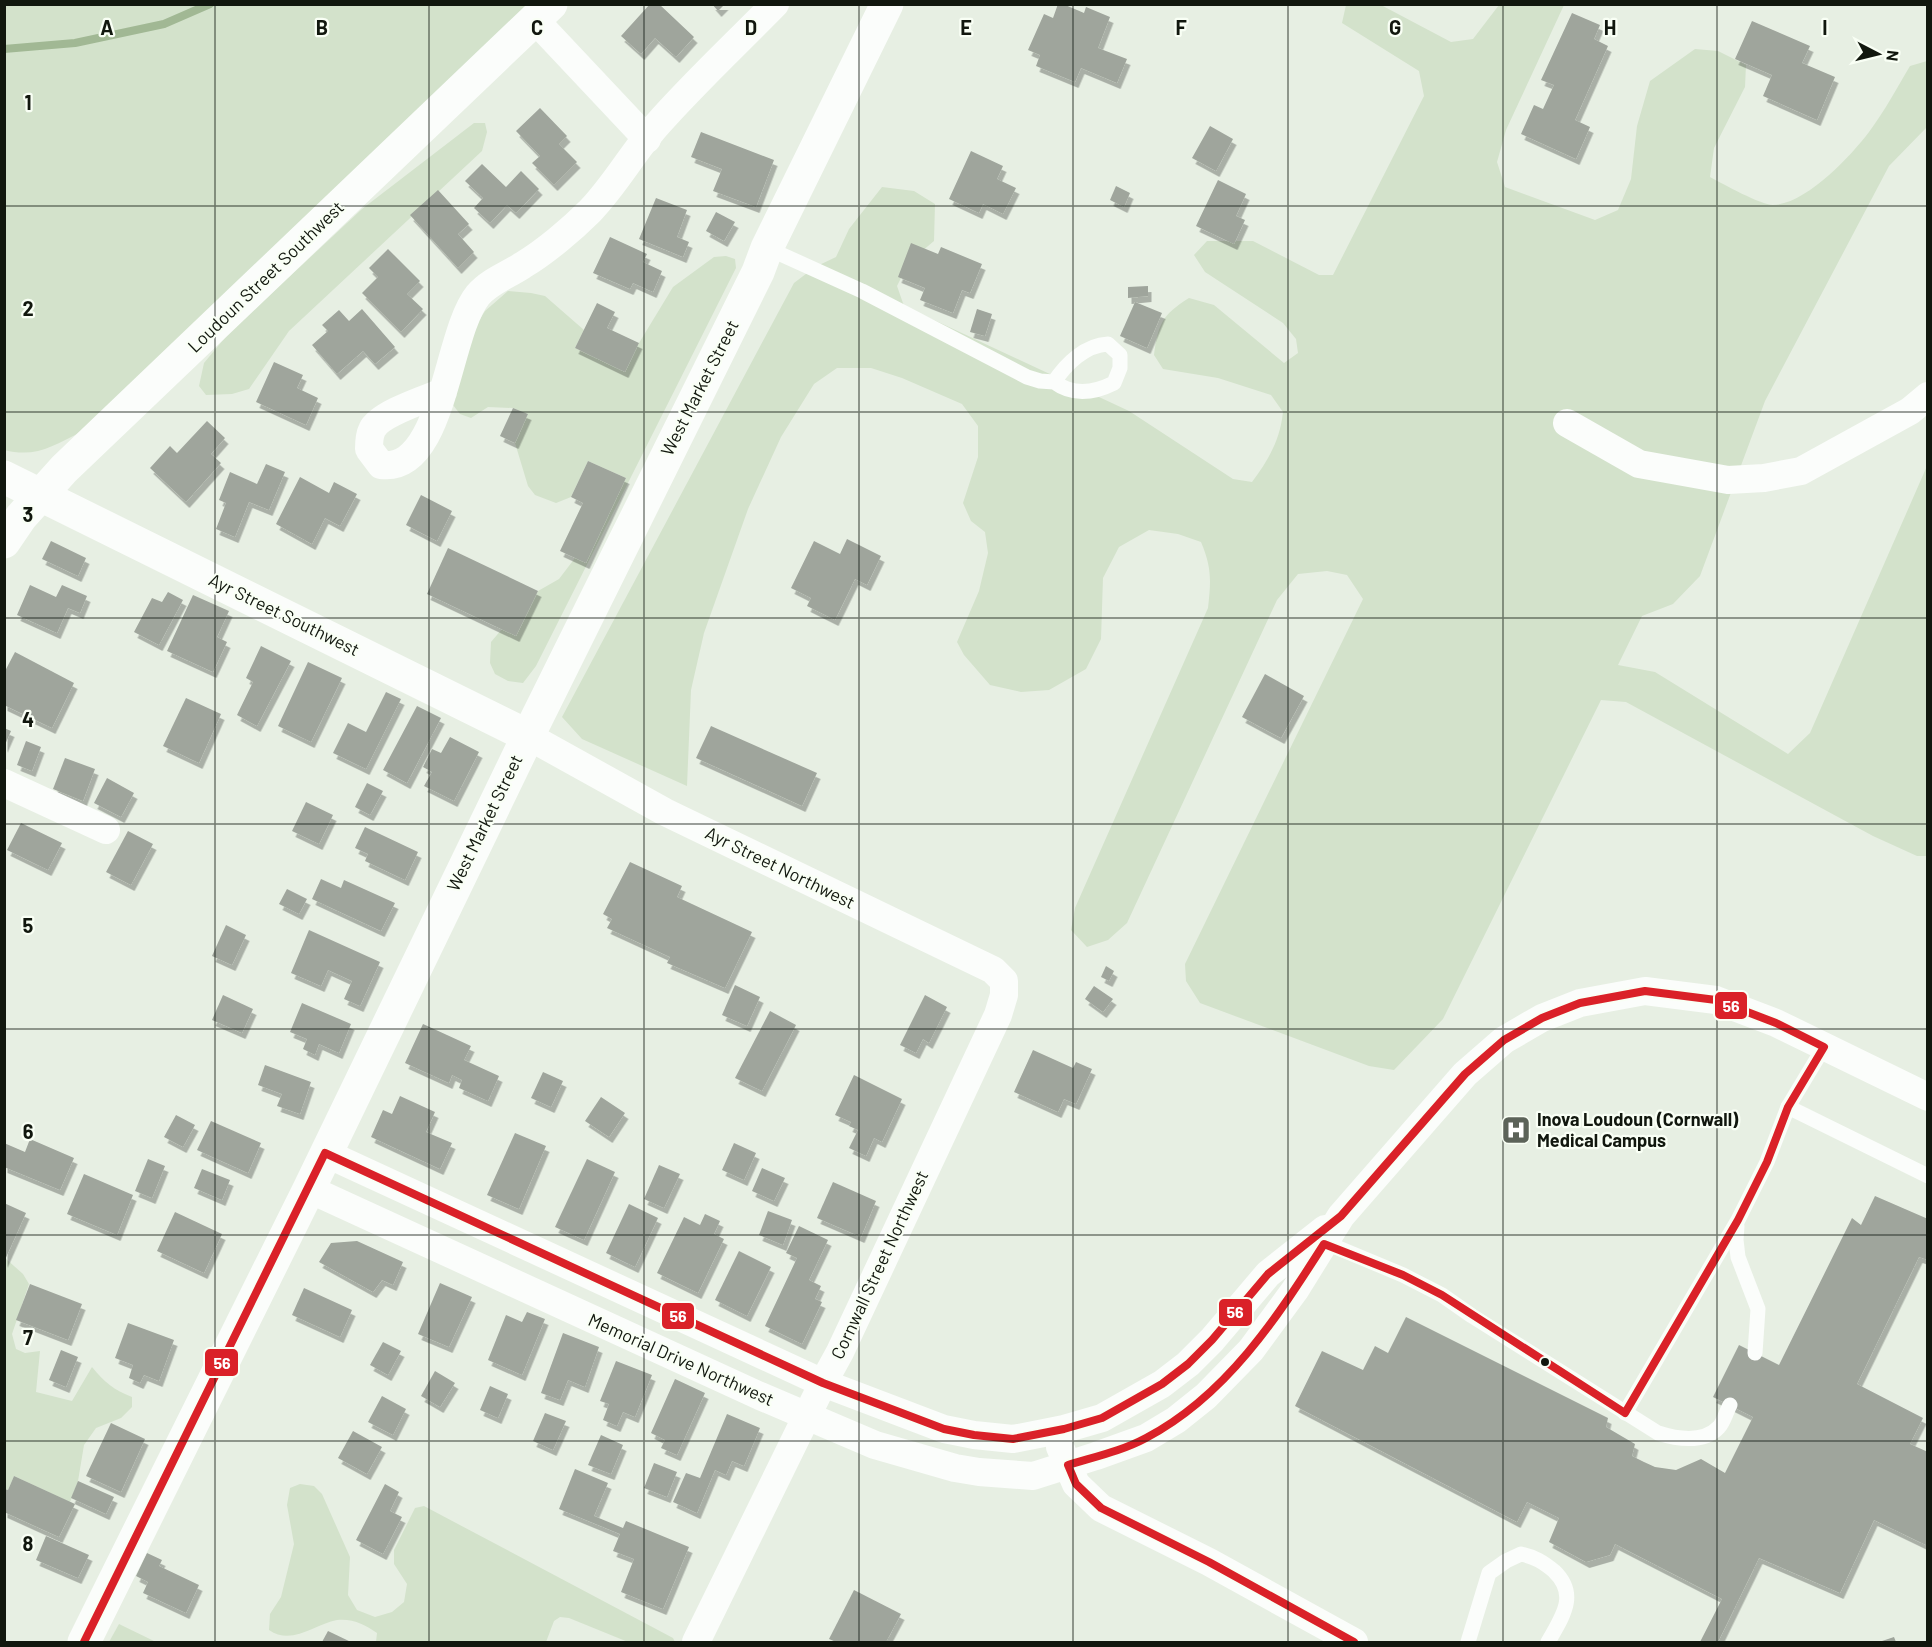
<svg xmlns="http://www.w3.org/2000/svg" width="1932" height="1647" viewBox="0 0 1932 1647" font-family="Barlow,sans-serif">
	<style>
		.green { fill: #d3e2cb }
		.lines { fill: none; stroke-linecap: round; stroke-linejoin: round }
		.stream { stroke: #a1b894; stroke-width: 8 }
		.building { fill: #9fa59c; filter: url(#shadow) }
		.lane { stroke: #fbfdfb; stroke-width: 15 }
		.street { stroke: #fbfdfb; stroke-width: 28 }
		.secondary { stroke: #fbfdfb; stroke-width: 33 }
		.primary { stroke: #fbfdfb; stroke-width: 33 }
		.bus-1-casing { stroke: #f9fff5; stroke-width: 12 }
		.bus-1 { stroke: #da2128; stroke-width: 8 }
		.grid { fill: none; stroke: #11170e; stroke-width: 1.5; stroke-opacity: 0.55 }
		.bus-dot { fill: #11170e; stroke: #f9fff5; stroke-width: 2 }
		.labels { text-anchor: middle; stroke-width: 4.5; stroke-linejoin: round; paint-order: stroke }
		.street-label { font-size: 18px; fill: #11170e; stroke: #f9fff5 }
		.poi-label { font-size: 18px; font-weight: bold; fill: #11170e; stroke: #f9fff5; text-anchor: start }
		.grid-label { font-size: 20px; text-anchor: middle; font-weight: bold; fill: #11170e; stroke: #f9fff5; stroke-width: 4.5; stroke-linejoin: round; paint-order: stroke }
		.line-badge { stroke: #f9fff5; stroke-width: 2 }
		.badge-label { font-size: 16px; text-anchor: middle; font-weight: bold; fill: #fff }
	</style>
	<defs>
		<filter id="shadow"><feDropShadow dx="3.5" dy="6" stdDeviation="0" flood-color="#0004"/></filter>
	</defs>
	<rect width="100%" height="100%" fill="#e7efe3"/>
	<g class="green">
		<path d="M4 5H526L521 14 81 432C53 446 36 458 4 450Z"/>
		<path d="M1346 5H1381L1451 42 1473 39 1499 5H1564L1506 130 1497 162 1505 187 1595 220 1618 210 1631 179 1637 126 1650 81 1695 49 1718 51 1746 65 1745 87 1714 148 1710 177C1723 184 1761 205 1773 205 1806 204 1850 157 1869 132 1884 112 1897 88 1910 66L1927 61V127L1889 166 1765 401 1700 576 1673 604 1642 616 1618 665 1655 672 1788 754 1810 733 1927 466V856H1917L1873 836 1626 702 1601 700 1443 1019 1394 1070 1369 1066 1200 1003 1186 981 1185 964 1363 599 1347 575 1327 571 1298 574 1277 600 1127 923 1108 940 1087 947 1071 930 1075 908 1208 608C1211 581 1212 568 1201 542L1178 534 1149 530 1119 547 1103 578 1101 639 1086 669 1049 690 1021 692 990 685 964 655 957 642 979 591 988 553 985 532 971 521 963 503 978 457V426L962 404 902 378 871 368H837L814 384 781 437 748 509 704 633 691 690 687 786 582 739 562 717 794 283 815 267 836 257 849 229 882 187 914 191 935 204 934 241 909 262 897 286 904 306 1129 411 1233 479 1252 482C1269 459 1280 440 1283 412L1271 395 1218 378 1163 369 1154 355C1158 324 1162 315 1189 298L1214 305 1284 363 1298 353 1296 339 1283 323 1205 272 1194 255 1207 241H1253L1319 275H1333L1424 96 1419 71 1342 23Z"/>
		<path d="M474 123H485L487 132 482 151 289 331 249 389 232 394 206 395 199 386 204 363 228 334 362 209Z"/>
		<path d="M726 256 735 259 736 268 536 666 523 683 508 681 495 674 490 663 491 642 502 629 516 636 538 591 559 579 575 558 586 563 626 478 588 461 571 497 556 503 535 495 528 486 515 443 528 414 513 408 488 407 471 418 460 414 453 405 469 337 485 311 508 291 531 293 545 296 584 330 575 348 625 372 639 343 673 287 714 257Z"/>
		<path d="M5 1258 23 1274 29 1284 12 1334 16 1349 25 1353 40 1351 36 1392 72 1401 92 1367C104 1382 114 1390 132 1397V1407L121 1418 96 1428 84 1445 78 1481 70 1502 14 1476 8 1490 5 1489Z"/>
		<path d="M300 1484 314 1486 322 1494 350 1557 348 1595 357 1610 375 1617 392 1612 404 1602 407 1584 394 1564V1550L415 1508 424 1506 673 1638 675 1642H628L569 1618 560 1617 554 1621 546 1642H376L377 1633C366 1625 352 1618 337 1620 315 1624 292 1646 269 1630L270 1614 281 1597 294 1544 287 1505 290 1488Z"/>
		<path d="M119 1624 156 1642H109Z"/>
	</g>
	<g class="lines">
		<path class="stream" d="M4 49 75 43 164 24 210 4"/>
	</g>
	<g class="building">
		<path d="M650 4H659L694 37 676 57 655 38 641 54 621 36Z"/>
		<path d="M712 4H725L718 11Z"/>
		<path d="M1058 4H1063L1084 13 1086 7 1110 17 1098 48 1127 59 1117 83 1081 68 1075 82 1036 66 1040 55 1028 50 1044 14 1053 18Z"/>
		<path d="M1572 13 1600 25 1594 39 1608 46 1575 120 1590 127 1576 159 1521 134 1534 105 1543 109 1554 85 1541 80Z"/>
		<path d="M1752 21 1810 46 1802 63 1835 77 1817 120 1763 96 1772 75 1735 59Z"/>
		<path d="M540 108 567 136 559 144 577 162 554 185 532 163 540 156 516 131Z"/>
		<path d="M1210 126 1233 139 1216 171 1192 158Z"/>
		<path d="M701 132 774 160 756 207 713 191 722 169 691 157Z"/>
		<path d="M971 151 1003 166 997 179 1016 188 1003 214 983 204 979 213 949 199Z"/>
		<path d="M482 164 506 187 521 171 539 189 516 213 507 205 490 223 474 208 483 198 465 181Z"/>
		<path d="M1218 180 1246 194 1236 216 1245 220 1234 244 1196 226Z"/>
		<path d="M1116 186 1130 193 1124 207 1110 200Z"/>
		<path d="M438 190 469 224 458 234 474 252 458 268 410 215Z"/>
		<path d="M656 198 687 210 677 237 689 242 683 257 639 239Z"/>
		<path d="M716 212 735 222 724 241 706 231Z"/>
		<path d="M610 237 647 254 643 262 662 271 653 292 633 283 630 289 593 273Z"/>
		<path d="M911 243 938 254 941 247 982 264 970 293 962 290 953 313 920 300 925 288 898 277Z"/>
		<path d="M388 249 420 281 407 294 423 309 401 332 362 293 378 277 369 268Z"/>
		<path d="M1148 286V296L1128 298V287Z"/>
		<path d="M1135 302 1162 313 1147 348 1120 336Z"/>
		<path d="M597 303 615 312 607 328 639 343 625 372 575 348Z"/>
		<path d="M362 309 395 347 375 364 363 351 337 374 312 345 328 331 322 325 339 310 349 321Z"/>
		<path d="M977 309 992 314 985 336 970 332Z"/>
		<path d="M274 362 303 375 297 388 318 398 306 425 256 402Z"/>
		<path d="M513 408 528 414 515 443 500 436Z"/>
		<path d="M207 421 225 438 211 454 221 463 186 502 150 468 170 446 177 453Z"/>
		<path d="M588 461 626 478 586 563 560 551 583 503 571 497Z"/>
		<path d="M266 464 285 472 269 510 249 502 235 537 216 529 226 503 219 500 230 472 257 484Z"/>
		<path d="M300 477 329 493 334 482 357 494 340 526 325 518 312 544 276 524Z"/>
		<path d="M421 495 452 511 437 541 406 525Z"/>
		<path d="M847 539 881 556 867 585 855 579 835 620 807 606 811 598 791 588 814 541 840 554Z"/>
		<path d="M51 541 86 558 78 576 42 559Z"/>
		<path d="M448 548 538 591 516 636 427 594Z"/>
		<path d="M30 585 56 597 62 585 87 596 80 613 68 608 57 633 17 615Z"/>
		<path d="M168 592 183 600 159 645 134 632 152 598 162 602Z"/>
		<path d="M193 595 229 611 217 637 227 642 213 672 167 651Z"/>
		<path d="M261 646 291 661 257 726 237 715 253 682 246 678Z"/>
		<path d="M15 652 74 683 52 728 4 705V673Z"/>
		<path d="M308 662 342 678 311 742 278 726Z"/>
		<path d="M1265 674 1304 696 1281 738 1242 717Z"/>
		<path d="M386 692 401 699 366 769 333 753 348 723 366 732Z"/>
		<path d="M186 698 221 714 199 763 163 746Z"/>
		<path d="M417 706 441 718 407 783 383 770Z"/>
		<path d="M711 726 817 773 802 806 696 758Z"/>
		<path d="M4 728 11 731 4 747Z"/>
		<path d="M450 737 479 752 454 801 424 786 432 772 423 767 432 749 441 753Z"/>
		<path d="M26 741 41 747 32 771 17 765Z"/>
		<path d="M65 758 95 769 83 801 53 789Z"/>
		<path d="M107 778 134 793 121 817 94 803Z"/>
		<path d="M367 783 383 791 370 815 355 807Z"/>
		<path d="M306 802 333 815 319 844 292 831Z"/>
		<path d="M21 823 62 843 48 870 7 850Z"/>
		<path d="M365 827 418 852 405 880 365 861 368 854 355 848Z"/>
		<path d="M128 831 153 844 131 885 106 872Z"/>
		<path d="M630 862 682 886 677 897 752 932 725 988 667 963 670 957 607 928 612 919 603 914Z"/>
		<path d="M321 879 341 888 344 880 395 903 381 931 312 899Z"/>
		<path d="M287 889 307 899 299 914 279 904Z"/>
		<path d="M226 925 246 935 232 965 212 956Z"/>
		<path d="M309 930 380 962 360 1006 344 999 352 981 328 970 321 986 291 973Z"/>
		<path d="M1106 966 1114 971 1109 981 1101 977Z"/>
		<path d="M735 985 760 997 747 1026 722 1015Z"/>
		<path d="M1094 986 1113 999 1103 1012 1085 999Z"/>
		<path d="M223 995 253 1009 242 1033 212 1020Z"/>
		<path d="M925 995 947 1007 929 1043 923 1039 916 1053 900 1045Z"/>
		<path d="M302 1003 351 1024 339 1053 319 1044 315 1055 303 1049 307 1039 290 1032Z"/>
		<path d="M770 1011 796 1025 762 1091 735 1078Z"/>
		<path d="M423 1024 471 1046 464 1060 499 1076 488 1101 459 1088 462 1080 452 1075 449 1083 405 1063Z"/>
		<path d="M1033 1050 1073 1068 1076 1062 1092 1069 1076 1104 1064 1099 1058 1112 1014 1092Z"/>
		<path d="M265 1065 311 1082 300 1114 277 1106 282 1094 258 1085Z"/>
		<path d="M543 1072 563 1081 551 1107 531 1098Z"/>
		<path d="M854 1075 902 1099 882 1142 874 1138 866 1156 849 1148 858 1130 849 1126 851 1122 835 1115Z"/>
		<path d="M400 1096 435 1112 426 1132 452 1143 440 1169 371 1137 383 1110 392 1114Z"/>
		<path d="M601 1097 625 1113 609 1137 585 1121Z"/>
		<path d="M176 1115 195 1125 183 1147 164 1137Z"/>
		<path d="M211 1121 261 1143 248 1173 197 1150Z"/>
		<path d="M515 1133 546 1146 519 1209 487 1195Z"/>
		<path d="M30 1139 74 1158 60 1190 4 1167V1143L25 1152Z"/>
		<path d="M734 1143 756 1153 744 1180 722 1170Z"/>
		<path d="M148 1159 165 1166 152 1198 135 1191Z"/>
		<path d="M587 1159 615 1172 584 1240 555 1227Z"/>
		<path d="M659 1165 680 1174 664 1208 644 1199Z"/>
		<path d="M762 1168 785 1178 774 1201 752 1191Z"/>
		<path d="M202 1169 230 1180 222 1200 194 1188Z"/>
		<path d="M84 1174 133 1195 117 1235 67 1214Z"/>
		<path d="M833 1182 876 1201 861 1237 817 1218Z"/>
		<path d="M1875 1196 1928 1219 1926 1240 1928 1242V1260L1919 1257 1857 1384 1923 1418 1910 1444 1928 1452V1546L1874 1520 1840 1593 1759 1558 1718 1642H1700L1722 1599 1615 1544 1610 1555 1586 1562 1549 1542 1559 1518 1527 1502 1517 1522 1295 1406 1322 1351 1363 1370 1375 1346 1388 1353 1406 1317 1608 1418 1606 1427 1635 1444 1632 1456 1644 1462 1655 1467 1676 1470 1701 1459 1725 1473 1753 1417 1713 1397 1739 1345 1779 1365 1852 1218 1861 1225Z"/>
		<path d="M4 1203 26 1213 4 1262Z"/>
		<path d="M629 1204 658 1218 635 1267 606 1253Z"/>
		<path d="M768 1211 792 1220 783 1245 759 1235Z"/>
		<path d="M175 1212 222 1234 204 1273 157 1251Z"/>
		<path d="M705 1214 720 1221 714 1234 724 1239 698 1293 657 1273 684 1217 700 1225Z"/>
		<path d="M799 1226 828 1240 809 1280 821 1286 815 1299 822 1302 802 1344 765 1326 797 1258 786 1253Z"/>
		<path d="M357 1241 403 1262 393 1285 382 1280 373 1292 319 1262 331 1243Z"/>
		<path d="M739 1251 771 1267 747 1316 715 1300Z"/>
		<path d="M440 1283 472 1297 449 1347 418 1334Z"/>
		<path d="M30 1284 82 1304 68 1340 16 1320Z"/>
		<path d="M304 1288 352 1310 340 1337 292 1315Z"/>
		<path d="M527 1312 545 1319 522 1375 488 1360 506 1315 522 1322Z"/>
		<path d="M128 1323 174 1340 159 1381 144 1375 140 1383 129 1378 133 1365 115 1358Z"/>
		<path d="M563 1333 599 1347 585 1387 568 1380 560 1400 541 1393Z"/>
		<path d="M383 1342 401 1351 388 1375 370 1365Z"/>
		<path d="M61 1350 78 1357 66 1387 49 1380Z"/>
		<path d="M616 1361 652 1375 635 1417 623 1412 617 1426 603 1420 609 1404 600 1401Z"/>
		<path d="M435 1371 455 1383 440 1407 421 1396Z"/>
		<path d="M675 1379 705 1393 677 1455 661 1448 665 1440 651 1433Z"/>
		<path d="M490 1386 508 1394 498 1418 480 1410Z"/>
		<path d="M382 1396 406 1409 393 1435 368 1422Z"/>
		<path d="M545 1413 566 1421 553 1450 533 1441Z"/>
		<path d="M727 1414 760 1428 744 1466 732 1461 726 1475 715 1470 697 1513 673 1502 686 1473 700 1478Z"/>
		<path d="M111 1423 145 1439 121 1492 86 1476Z"/>
		<path d="M353 1431 382 1447 367 1474 338 1458Z"/>
		<path d="M601 1435 623 1445 611 1474 588 1465Z"/>
		<path d="M654 1463 677 1472 667 1497 644 1488Z"/>
		<path d="M575 1469 608 1483 594 1516 623 1528 626 1521 689 1547 663 1609 621 1592 634 1559 613 1551 620 1534 559 1509Z"/>
		<path d="M14 1476 75 1504 59 1537 4 1512V1489L8 1490Z"/>
		<path d="M78 1481 114 1497 106 1514 71 1498Z"/>
		<path d="M385 1484 399 1492 390 1511 402 1517 383 1554 356 1540Z"/>
		<path d="M46 1536 89 1555 78 1578 36 1560Z"/>
		<path d="M147 1553 162 1560 159 1566 199 1585 186 1613 143 1593 148 1582 136 1576Z"/>
		<path d="M854 1590 901 1614 886 1642H836L829 1639Z"/>
		<path d="M328 1631 351 1642H322Z"/>
		<path d="M1894 1637 1896 1642H1879Z"/>
	</g>
	<g class="lines">
		<g class="lane">
			<path d="M767 248 862 291 1027 377 1040 381 1054 382C1066 364 1085 345 1108 344L1120 355V368L1114 383C1094 393 1073 396 1054 382"/>
			<path d="M1788 1107 1928 1176"/>
			<path d="M1737 1226 1736 1240 1738 1257 1758 1309 1755 1353"/>
			<path d="M1319 1240 1403 1275 1442 1295 1472 1316 1658 1433C1677 1439 1703 1444 1719 1427 1724 1422 1726 1412 1730 1405"/>
			<path d="M1625 1413 1738 1220 1767 1162 1788 1107 1824 1047"/>
			<path d="M1468 1642 1489 1573 1506 1561 1521 1554C1535 1557 1543 1562 1554 1571 1579 1595 1562 1617 1548 1642"/>
		</g>
		<g class="street">
			<path d="M535 20 647 139"/>
			<path d="M443 392C426 399 379 414 372 430 369 436 369 443 369 449L381 465C444 473 446 334 478 295 490 281 508 275 523 265 545 252 572 229 590 211 616 184 633 152 657 125 694 83 736 44 775 4"/>
			<path d="M1567 423 1639 464 1728 480 1764 478 1801 471 1910 411 1928 396"/>
			<path d="M528 736 665 812 993 970 1004 981V995L998 1015 840 1352 823 1383 696 1642"/>
			<path d="M4 783 106 830"/>
			<path d="M325 1153 823 1383 944 1429 974 1435 1013 1439 1064 1429 1102 1418 1162 1384 1188 1364 1212 1340 1268 1274 1325 1229"/>
			<path d="M309 1189 760 1396 875 1445 955 1468 979 1472 1033 1476 1096 1456 1146 1438 1176 1420 1206 1396 1251 1350 1295 1290 1341 1216 1465 1074 1504 1040 1542 1018 1580 1003 1645 991 1716 1000 1776 1023 1928 1097"/>
			<path d="M1060 1447 1076 1484 1101 1508 1209 1562 1354 1642"/>
		</g>
		<g class="secondary">
			<path d="M4 477 528 736"/>
			<path d="M4 542 21 517 64 469 551 4"/>
		</g>
		<path class="primary" d="M84 1642 309 1189 528 736 758 272 767 248 887 4"/>
		<g class="bus-1-casing">
			<path id="bus-1" d="M84 1642 325 1153 823 1383 944 1429 974 1435 1013 1439 1064 1429 1102 1418 1162 1384 1188 1364 1212 1340 1268 1274 1341 1216 1465 1074 1504 1040 1542 1018 1580 1003 1645 991 1716 1000 1776 1023 1824 1047 1788 1107 1767 1162 1738 1220 1625 1413 1442 1295 1403 1275 1324 1244C1277 1318 1226 1396 1146 1438 1122 1451 1094 1457 1068 1465L1076 1484 1101 1508 1209 1562 1354 1642"/>
		</g>
		<use href="#bus-1" class="bus-1"/>
	</g>
	<path class="grid" d="M215 4V1642M429 4V1642M644 4V1642M859 4V1642M1073 4V1642M1288 4V1642M1503 4V1642M1717 4V1642M4 206H1928M4 412H1928M4 618H1928M4 824H1928M4 1029H1928M4 1235H1928M4 1441H1928"/>
	<defs>
		<g id="hospital-square" transform="scale(1.5)"><rect x="-9" y="-9" width="18" height="18" rx="4" fill="#5c6359" stroke="#f9fff5"/><path d="M-5-5h3v3.5h4V-5h3V5h-3V1.5h-4V5h-3Z" fill="#fff"/></g>
	</defs>
	<g fill-rule="evenodd">
		<use href="#hospital-square" x="1516" y="1130"/>
	</g>
	<circle class="bus-dot" cx="1545" cy="1362" r="5"/>
	<g class="labels">
		<g class="street-label">
			<text transform="translate(266 277) rotate(-44)" y="6">Loudoun Street Southwest</text>
			<text transform="translate(700 388) rotate(-63)" y="6">West Market Street</text>
			<text transform="translate(284 615) rotate(26)" y="6">Ayr Street Southwest</text>
			<text transform="translate(485 823) rotate(-64)" y="6">West Market Street</text>
			<text transform="translate(780 868) rotate(26)" y="6">Ayr Street Northwest</text>
			<text transform="translate(880 1265) rotate(-65)" y="6">Cornwall Street Northwest</text>
			<text transform="translate(681 1360) rotate(24)" y="6">Memorial Drive Northwest</text>
		</g>
		<g class="poi-label">
			<text x="1537" y="1126">Inova Loudoun (Cornwall)<tspan x="1537" dy="21">Medical Campus</tspan></text>
		</g>
	</g>
	<g class="grid-label">
		<text x="107" y="35">A</text>
		<text x="322" y="35">B</text>
		<text x="537" y="35">C</text>
		<text x="751" y="35">D</text>
		<text x="966" y="35">E</text>
		<text x="1181" y="35">F</text>
		<text x="1395" y="35">G</text>
		<text x="1610" y="35">H</text>
		<text x="1825" y="35">I</text>
		<text x="28" y="110">1</text>
		<text x="28" y="316">2</text>
		<text x="28" y="522">3</text>
		<text x="28" y="727">4</text>
		<text x="28" y="933">5</text>
		<text x="28" y="1139">6</text>
		<text x="28" y="1345">7</text>
		<text x="28" y="1551">8</text>
	</g>
	<g class="line-badge">
		<rect x="1714" y="991" width="34" height="29" rx="6" fill="#da2128"/>
		<rect x="1218" y="1298" width="35" height="29" rx="6" fill="#da2128"/>
		<rect x="661" y="1302" width="34" height="28" rx="6" fill="#da2128"/>
		<rect x="204" y="1348" width="35" height="29" rx="6" fill="#da2128"/>
	</g>
	<g class="badge-label">
		<text x="1731" y="1012">56</text>
		<text x="1235" y="1318">56</text>
		<text x="678" y="1322">56</text>
		<text x="222" y="1369">56</text>
	</g>
	<rect width="1932" height="1647" fill="none" stroke="#11170e" stroke-width="12"/>
	<g transform="translate(1878 54) rotate(97)" stroke="#f9fff5" stroke-width="4.5" paint-order="stroke">
	<path d="M0-4.5L10 22L0 15L-10 22Z" fill="#11170e"/>
	<text y="-9" font-size="16" font-weight="bold" text-anchor="middle" fill="#11170e">N</text>
	</g>
</svg>
